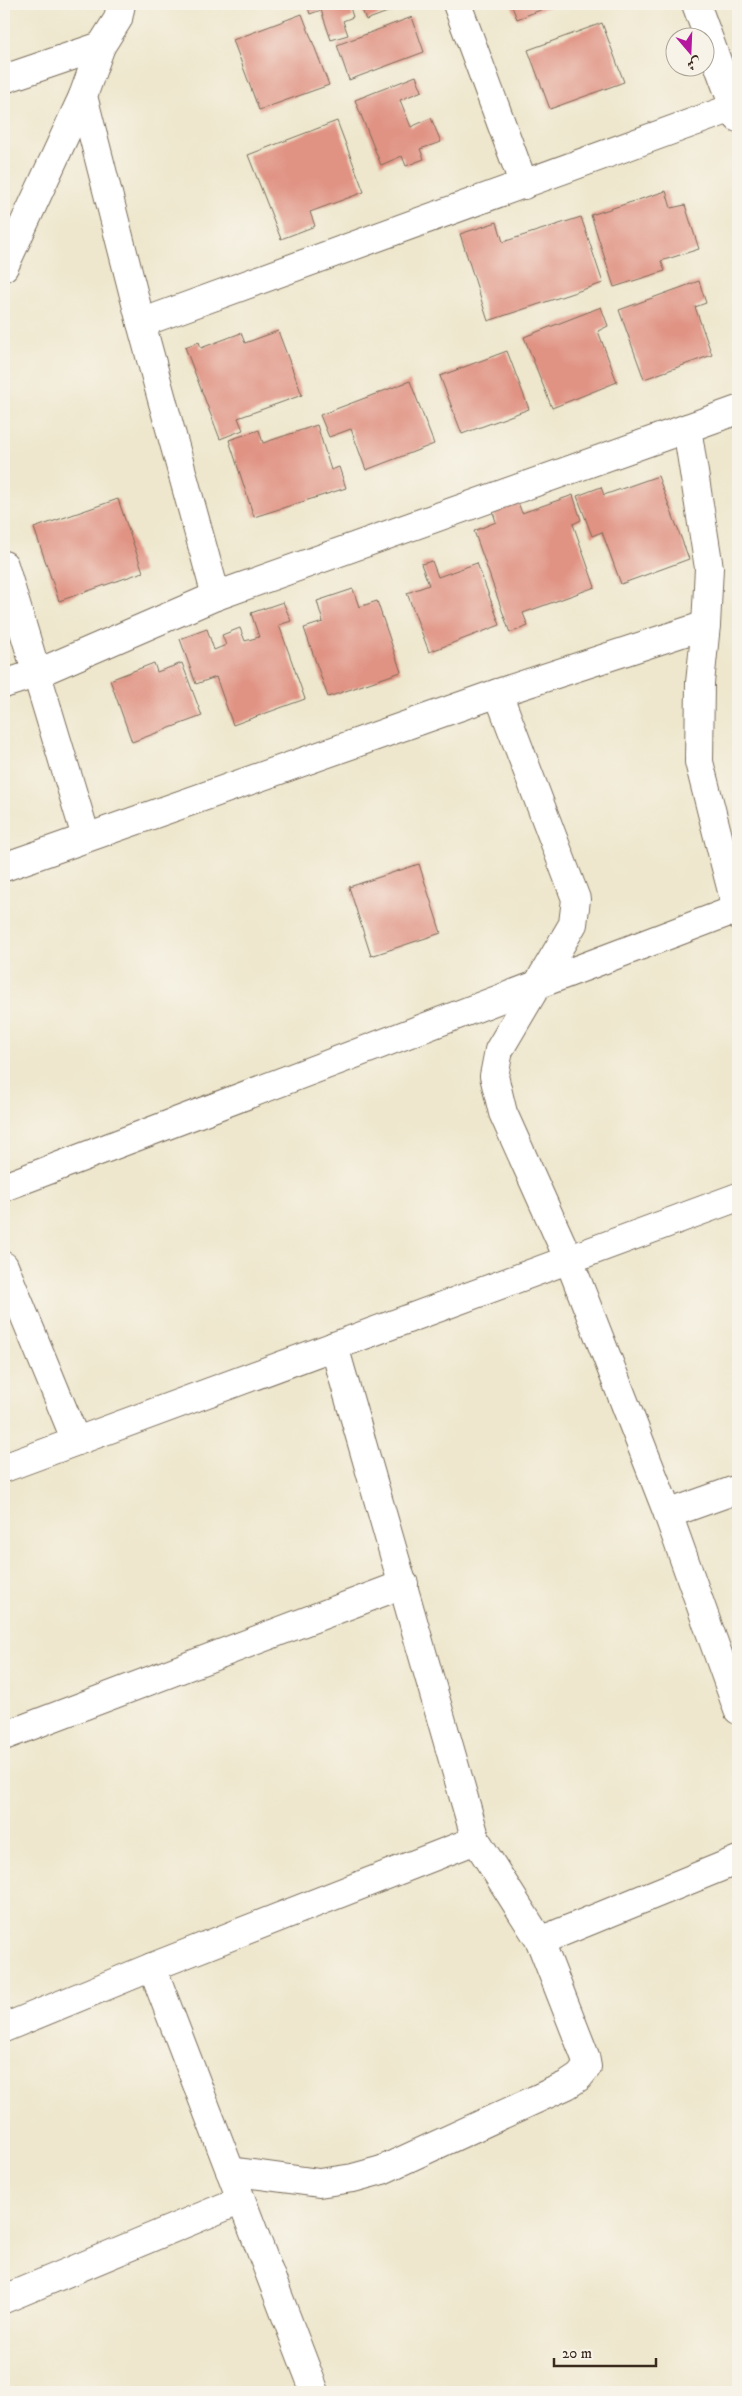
<svg xmlns="http://www.w3.org/2000/svg" width="742" height="2396" viewBox="0 0 742 2396" font-family="'IM FELL DW Pica',Amiri,serif">
	<style>
		.building { fill: #e09383 }
		.lines { fill: none; stroke-linecap: round; stroke-linejoin: round }
		.street-casing { stroke: #7a6c5b; stroke-width: 30 }
		.street { stroke: #fff; stroke-width: 28 }
	</style>
	<rect width="100%" height="100%" fill="#f7f3e8"/>
	<filter id="ink" filterUnits="userSpaceOnUse"><feTurbulence type="fractalNoise" baseFrequency=".02" numOctaves="2"/><feDisplacementMap in="SourceGraphic" scale="10" xChannelSelector="R" yChannelSelector="G"/><feConvolveMatrix kernelMatrix="1 2 1 2 8 2 1 2 1" color-interpolation-filters="sRGB"/></filter>
	<filter id="wash" filterUnits="userSpaceOnUse"><feTurbulence type="fractalNoise" baseFrequency=".0096" numOctaves="4" result="noise"/><feDisplacementMap in="SourceGraphic" scale="20" xChannelSelector="R" yChannelSelector="G"/><feGaussianBlur stdDeviation="1.12" result="paint"/><feColorMatrix in="noise" values="0 0 0 0 0 0 0 0 0 0 0 0 0 0 0 0 0 1.4 0 .05"/><feComposite in="paint" operator="in"/></filter>
	<g filter="url(#wash)">
		<rect width="100%" height="100%" fill="#eee7cd"/>
		<g id="blocks">
			<g class="building">
				<path d="M307 4H349L353 17 343 21 348 35 331 40 321 10 310 14Z"/>
				<path d="M360 4H409L366 20Z"/>
				<path d="M511 4H556L517 19Z"/>
				<path d="M302 14 329 85 259 110 233 40Z"/>
				<path d="M412 17 424 52 349 80 337 45Z"/>
				<path d="M602 23 624 82 550 109 528 50Z"/>
				<path d="M416 76 422 91 400 100 411 127 431 118 441 142 420 149 424 159 406 166 402 156 381 165 355 100Z"/>
				<path d="M337 121 364 192 310 212 315 226 281 239 248 155Z"/>
				<path d="M666 191 671 208 685 205 699 249 661 261 665 271 614 287 591 215Z"/>
				<path d="M581 217 603 283 488 321 460 234 497 222 503 242Z"/>
				<path d="M699 281 706 303 695 307 712 355 644 379 619 310Z"/>
				<path d="M601 307 608 326 598 331 617 382 552 408 524 337Z"/>
				<path d="M278 331 302 395 238 418 243 430 220 439 185 347 199 342 201 348 241 333 245 343Z"/>
				<path d="M507 351 529 409 462 434 440 376Z"/>
				<path d="M410 381 434 444 366 470 351 429 329 437 320 415Z"/>
				<path d="M317 425 331 470 339 467 346 488 254 517 229 440 259 430 263 443Z"/>
				<path d="M658 476 689 559 621 584 602 532 592 536 577 496 601 487 604 495Z"/>
				<path d="M573 495 581 520 573 524 595 587 523 613 528 626 510 633 474 531 496 522 492 509 517 500 522 513Z"/>
				<path d="M118 499 143 572 59 601 34 528Z"/>
				<path d="M432 561 438 577 477 563 500 625 429 652 407 593 429 585 421 564Z"/>
				<path d="M353 589 359 607 377 601 401 672 328 697 304 628 323 622 317 601Z"/>
				<path d="M283 602 291 621 279 625 305 699 233 725 216 677 196 684 180 639 207 629 214 650 226 645 222 635 240 628 245 641 259 637 251 613Z"/>
				<path d="M154 663 157 672 182 663 202 716 132 742 110 680Z"/>
				<path d="M419 864 441 933 371 956 349 887Z"/>
			</g>
		</g>
	</g>
	<g filter="url(#ink)">
		<use href="#blocks" fill-opacity="0" stroke="#7a6c5b" stroke-width="1"/>
		<g class="lines">
			<g class="street-casing">
				<g id="street">
					<path d="M121 4 118 19 101 46 83 96 141 323 216 596"/>
					<path d="M457 4 524 185"/>
					<path d="M696 4 738 118"/>
					<path d="M4 79 101 46"/>
					<path d="M4 267 83 96"/>
					<path d="M141 323 738 106"/>
					<path d="M687 428 709 568 706 625 700 683 699 762 738 915"/>
					<path d="M4 565 86 837"/>
					<path d="M4 684 38 673 216 596 738 410"/>
					<path d="M498 693 576 899 573 924 499 1050 494 1076 503 1113 569 1260 668 1514 738 1710"/>
					<path d="M4 867 498 693 706 625"/>
					<path d="M4 1187 737 909"/>
					<path d="M4 1266 76 1441"/>
					<path d="M4 1468 738 1197"/>
					<path d="M668 1514 738 1489"/>
					<path d="M4 1736 404 1584"/>
					<path d="M540 1941 738 1860"/>
					<path d="M152 1967 315 2392"/>
					<path d="M4 2028 152 1967 476 1840"/>
					<path d="M230 2171 319 2183 353 2178 382 2170 567 2085 579 2077 587 2067 585 2056 540 1941 476 1840 334 1346"/>
					<path d="M4 2299 241 2200"/>
				</g>
			</g>
			<use href="#street" class="street"/>
		</g>
	</g>
	<rect width="742" height="2396" fill="none" stroke="#f7f3e8" stroke-width="20"/>
	<g transform="translate(690 52) rotate(161)"><circle r="24" fill="#f7f3e8" stroke="#aca397"/>
	<path d="M0-4L9 19L0 12L-9 19Z" fill="#b5179e"/>
	<text y="-8" font-size="14" font-weight="bold" text-anchor="middle" fill="#3b2a1e">ش</text>
	</g>
	<path d="M554 2358v8h102v-8" fill="none" stroke="#3b2a1e" stroke-width="2.5"/>
	<text x="562" y="2358" font-size="15" fill="#3b2a1e" stroke="#f7f3e8" stroke-width="4" paint-order="stroke">20 m</text>
</svg>
